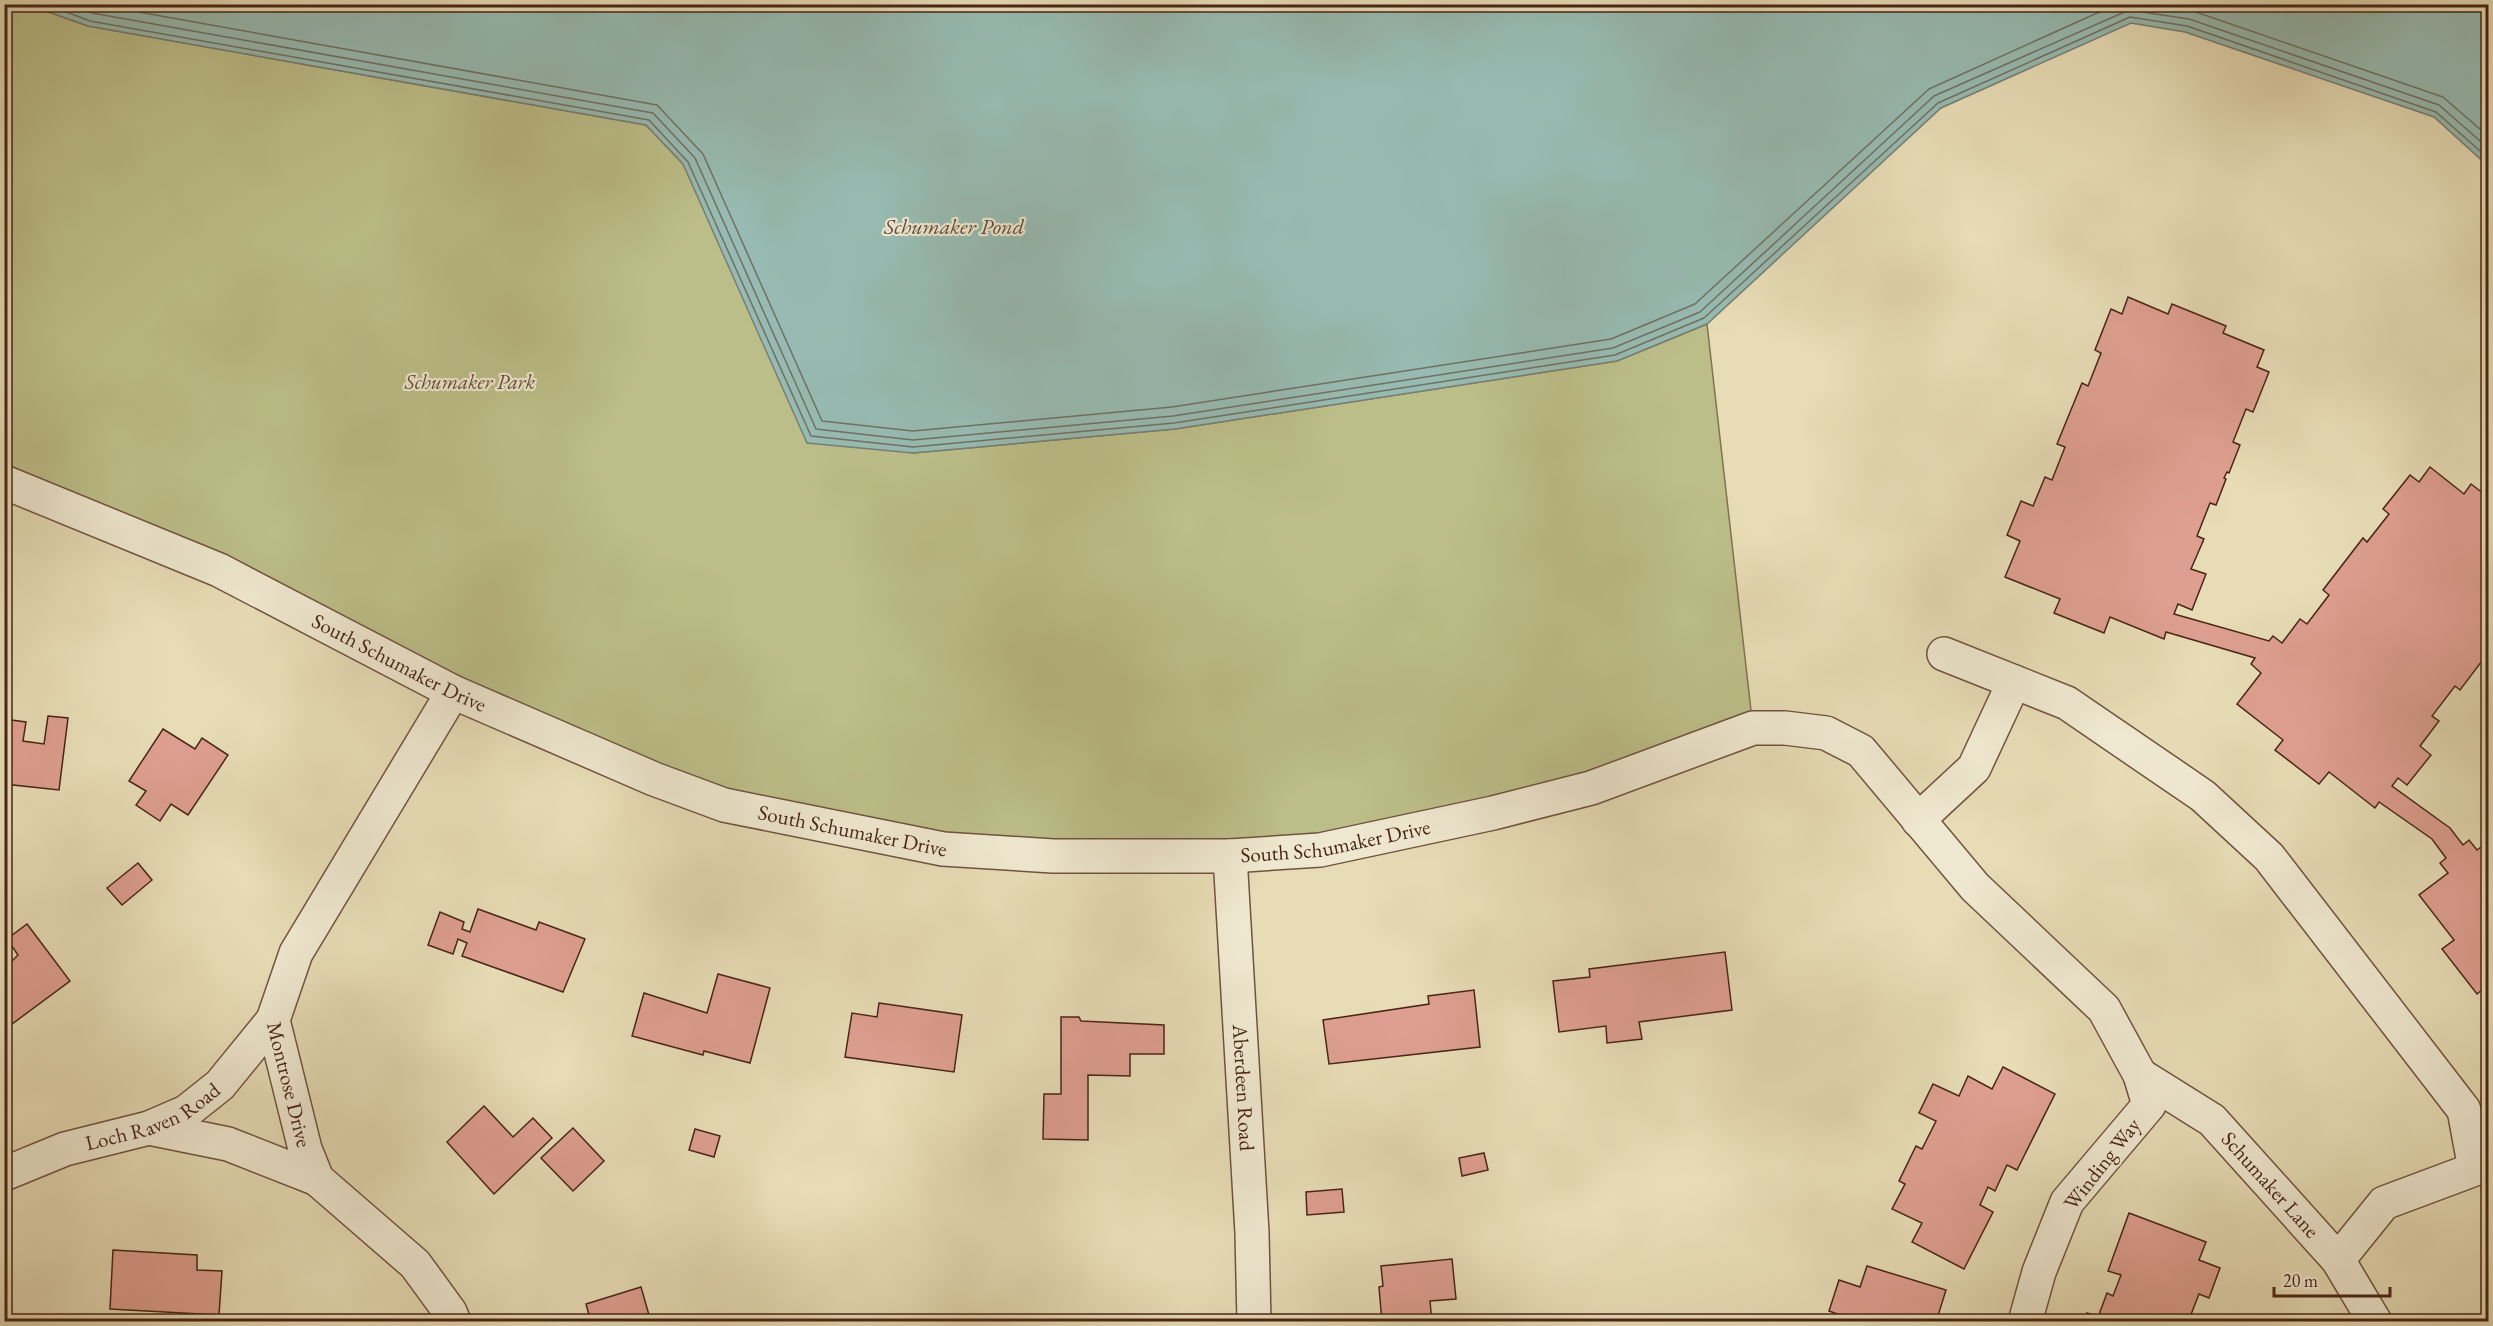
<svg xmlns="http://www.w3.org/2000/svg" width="2493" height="1326" viewBox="0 0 2493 1326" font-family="'EB Garamond',serif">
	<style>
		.green { fill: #bcbe89; stroke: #827250; stroke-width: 1.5 }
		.water { fill: #97bbb2; stroke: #777f74; stroke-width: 1.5 }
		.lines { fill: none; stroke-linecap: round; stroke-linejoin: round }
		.shore { stroke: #707064; stroke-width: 1.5 }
		.building { fill: #de9f90; stroke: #482516; stroke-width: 1.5 }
		.minor-casing { stroke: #70533e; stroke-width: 36 }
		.minor { stroke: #efe8d0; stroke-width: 33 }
		.labels { text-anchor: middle; stroke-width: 4.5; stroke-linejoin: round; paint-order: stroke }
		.park-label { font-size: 21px; font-style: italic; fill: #654b33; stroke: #efe8d0 }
		.street-label { font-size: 21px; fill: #482516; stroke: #efe8d0 }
		.water-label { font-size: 22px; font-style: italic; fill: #5c4a3d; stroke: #efe8d0 }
	</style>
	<rect width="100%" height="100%" fill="#e7dcb6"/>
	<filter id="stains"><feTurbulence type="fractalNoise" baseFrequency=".00333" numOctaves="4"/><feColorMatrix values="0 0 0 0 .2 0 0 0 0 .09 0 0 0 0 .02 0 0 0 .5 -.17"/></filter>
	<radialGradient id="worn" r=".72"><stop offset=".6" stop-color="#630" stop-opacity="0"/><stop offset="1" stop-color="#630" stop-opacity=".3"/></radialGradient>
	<path class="green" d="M4 5H29L88 26 646 125 683 164 913 453 1175 429 1617 361 1707 324 1753 728 1320 850 1053 856 724 805 5 486Z"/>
	<path class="water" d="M29 5H2488V166L2434 117 2185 32 2131 23 1941 108 1707 324 1617 361 1175 429 913 453 807 443 683 164 646 125 88 26Z"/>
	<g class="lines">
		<g class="shore">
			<path d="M46 4 90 21 649 120 688 162 811 436 913 447 1174 423 1615 355 1704 318 1938 103 2130 17 2187 26 2436 112 2488 158"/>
			<path d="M68 4 92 13 653 113 695 158 816 429 913 440 1173 416 1613 348 1700 312 1934 96 2129 10 2189 19 2439 105 2488 148"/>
			<path d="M94 4 657 105 703 154 822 421 913 431 1172 407 1611 339 1695 304 1929 89 2117 4"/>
			<path d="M2159 4 2193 11 2443 97 2488 136"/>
		</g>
	</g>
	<g class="building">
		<path d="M2128 297 2168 314 2172 304 2226 326 2223 333 2264 350 2257 367 2269 372 2253 412 2246 409 2233 442 2240 445 2229 473 2227 472 2224 478 2226 479 2216 505 2210 503 2197 536 2204 539 2191 569 2206 574 2192 610 2178 604 2174 614 2269 641 2273 636 2282 643 2300 619 2307 624 2329 595 2323 590 2363 538 2367 542 2389 514 2383 509 2410 475 2419 482 2430 467 2464 494 2471 484 2488 497V653L2460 690 2455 686 2432 716 2439 721 2420 746 2431 755 2407 785 2398 778 2392 786 2450 828 2463 845 2469 840 2477 850 2488 842V985L2477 994 2442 949 2454 940 2419 895 2448 873 2440 863 2446 858 2432 839 2379 802 2375 808 2329 772 2319 784 2275 750 2283 740 2237 704 2261 673 2251 664 2255 658 2166 632 2164 639 2110 617 2104 633 2054 613 2060 599 2005 577 2020 541 2007 535 2021 501 2033 506 2045 477 2052 480 2065 447 2057 444 2082 383 2088 386 2101 353 2095 350 2111 309 2122 314Z"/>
		<path d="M48 716 68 718 59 790 4 784V719L26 722 23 741 44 744Z"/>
		<path d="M163 729 195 749 202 738 228 755 188 815 171 804 160 821 136 805 146 791 129 781Z"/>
		<path d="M138 863 152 880 122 905 107 888Z"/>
		<path d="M478 909 536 930 539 922 585 939 563 992 462 956 467 943 458 939 453 954 428 945 440 912 464 922 462 929 470 932Z"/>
		<path d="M27 924 70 981 4 1030V969L18 955 7 939Z"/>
		<path d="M1725 952 1732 1010 1639 1022 1642 1039 1607 1043 1606 1026 1559 1032 1553 981 1590 977 1589 969Z"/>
		<path d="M718 974 770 988 750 1063 704 1051 703 1055 632 1036 644 993 707 1013Z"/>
		<path d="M1474 990 1480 1047 1329 1064 1323 1020 1429 1004 1428 996Z"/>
		<path d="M879 1003 962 1015 954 1072 845 1057 852 1013 877 1017Z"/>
		<path d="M1061 1017H1079L1081 1021 1164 1025V1054H1130V1076L1088 1075V1140L1043 1139 1044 1094H1061Z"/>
		<path d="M2003 1067 2055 1094 2017 1170 2007 1165 1995 1191 1988 1187 1980 1205 1993 1212 1964 1269 1912 1242 1922 1223 1892 1209 1905 1184 1899 1181 1916 1146 1922 1149 1936 1121 1919 1113 1933 1084 1959 1096 1968 1076 1992 1089Z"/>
		<path d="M484 1106 513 1137 533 1118 552 1138 494 1194 447 1142Z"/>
		<path d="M573 1128 604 1161 573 1191 541 1158Z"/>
		<path d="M695 1129 720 1136 714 1157 689 1150Z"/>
		<path d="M1484 1153 1488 1170 1462 1176 1459 1158Z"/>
		<path d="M1342 1189 1344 1212 1307 1215 1306 1192Z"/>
		<path d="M2129 1213 2206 1242 2199 1260 2220 1268 2209 1298 2199 1294 2188 1322H2083L2087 1313 2098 1317 2107 1293 2113 1296 2121 1275 2108 1271Z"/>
		<path d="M113 1250 197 1255V1270L222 1271 219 1315 110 1309Z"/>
		<path d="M1452 1259 1456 1299 1430 1301 1432 1322H1382L1379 1287 1383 1286 1381 1266Z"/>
		<path d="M1867 1266 1946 1290 1936 1322H1838L1840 1315 1829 1311 1839 1280 1860 1287Z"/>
		<path d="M641 1287 651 1322H591L586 1304Z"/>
		<path d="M1143 1316 1144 1322H1083V1319Z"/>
	</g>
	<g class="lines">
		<g class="minor-casing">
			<g id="minor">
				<path id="s1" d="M4 482 219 570 453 692 654 779 724 805 943 849 1053 856H1230L1320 850 1493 813 1591 788 1753 728H1785L1826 733 1861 751 1975 887 2104 1009 2140 1075 2149 1105 2067 1202 2039 1272 2025 1322"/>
				<path d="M1944 654 2067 703 2203 796 2269 857 2464 1110 2475 1169 2384 1203 2338 1260"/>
				<path id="s2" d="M453 692 296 953 273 1020 305 1149 317 1179 415 1264 450 1312 454 1322"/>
				<path d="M1918 820 1974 768 2014 682"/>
				<path id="s3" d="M1230 856 1252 1233 1254 1322"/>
				<path id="s4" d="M2140 1075 2212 1120 2338 1260 2375 1322"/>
				<path d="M149 1128 228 1144 317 1179"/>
				<path id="s5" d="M4 1174 65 1149 149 1128 186 1112 220 1085 273 1020"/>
			</g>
		</g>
		<use href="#minor" class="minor"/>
	</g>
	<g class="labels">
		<g class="park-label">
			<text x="470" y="389">Schumaker Park</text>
		</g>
		<g class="street-label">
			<text dy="7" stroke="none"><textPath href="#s1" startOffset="435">South Schumaker Drive</textPath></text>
			<text dy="7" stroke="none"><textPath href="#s1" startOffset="921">South Schumaker Drive</textPath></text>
			<text dy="7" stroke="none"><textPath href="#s1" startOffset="1407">South Schumaker Drive</textPath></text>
			<text dy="7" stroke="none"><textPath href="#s2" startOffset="442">Montrose Drive</textPath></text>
			<text dy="7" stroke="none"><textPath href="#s3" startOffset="232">Aberdeen Road</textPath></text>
			<text dy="7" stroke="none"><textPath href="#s5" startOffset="160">Loch Raven Road</textPath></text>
			<text transform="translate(2102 1164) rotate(-52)" y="7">Winding Way</text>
			<text dy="7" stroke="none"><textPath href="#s4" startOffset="172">Schumaker Lane</textPath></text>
		</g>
		<g class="water-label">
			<text x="954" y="234">Schumaker Pond</text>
		</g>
	</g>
	<rect width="2493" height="1326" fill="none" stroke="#e7dcb6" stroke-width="24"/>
	<rect x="6" y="6" width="2481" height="1314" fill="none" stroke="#482516" stroke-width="3"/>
	<rect x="12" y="12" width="2469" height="1302" fill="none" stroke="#482516" stroke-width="1.5"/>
	<path d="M2274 1287v9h116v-9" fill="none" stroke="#482516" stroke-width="3"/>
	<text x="2283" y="1287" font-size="18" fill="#482516" stroke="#efe8d0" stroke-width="4.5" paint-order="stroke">20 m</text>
	<rect width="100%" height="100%" filter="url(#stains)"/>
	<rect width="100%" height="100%" fill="url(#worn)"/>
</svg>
